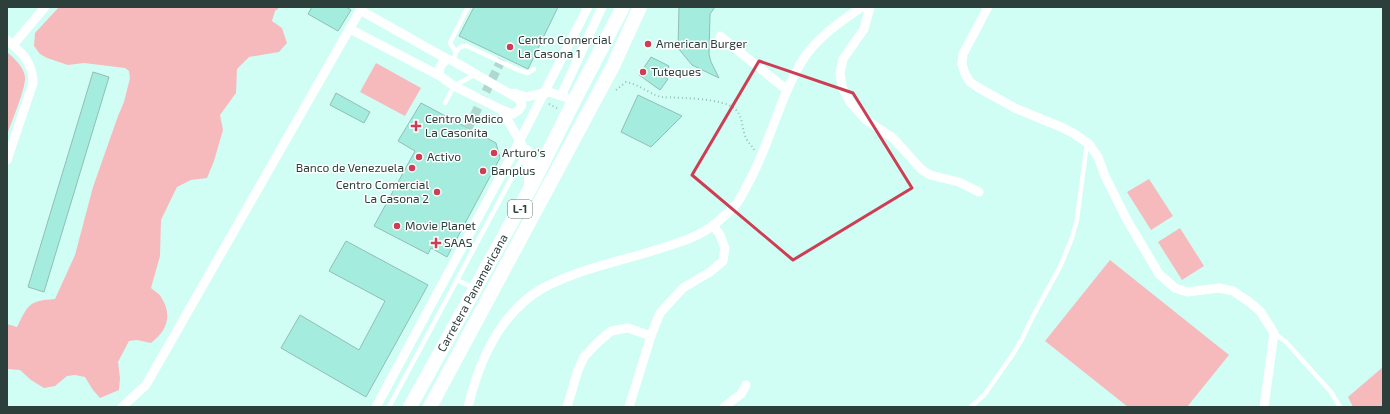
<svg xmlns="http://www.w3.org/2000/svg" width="1390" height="414" viewBox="0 0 1390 414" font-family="'Exo 2',sans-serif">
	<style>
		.green { fill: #f6babd }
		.building { fill: #a3ecde; stroke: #92beb5 }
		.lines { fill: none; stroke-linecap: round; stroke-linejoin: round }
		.street-tunnel { stroke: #afd8d0; stroke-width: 9; stroke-dasharray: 9 4.5; stroke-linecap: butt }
		.path { stroke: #98bdb6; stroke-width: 2; stroke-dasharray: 1 3; stroke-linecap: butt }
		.lane { stroke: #fff; stroke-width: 4.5 }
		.street { stroke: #fff; stroke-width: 9 }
		.primary { stroke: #fff; stroke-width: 14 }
		.marked { fill: none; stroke: #ce3d54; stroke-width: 3; stroke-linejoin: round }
		.poi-dot { fill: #ce3d54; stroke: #fff; stroke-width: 1.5 }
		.labels { text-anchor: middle; stroke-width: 3; stroke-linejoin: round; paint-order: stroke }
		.shield { fill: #fff; stroke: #6b7976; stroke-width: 1 }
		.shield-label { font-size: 11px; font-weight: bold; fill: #2c3f3b }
		.poi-label { font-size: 12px; fill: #2c3f3b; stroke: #fff; text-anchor: start }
		.street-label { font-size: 12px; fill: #2c3f3b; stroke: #fff }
	</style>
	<rect width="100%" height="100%" fill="#d0fef5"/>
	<g class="green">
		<path d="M59 7H280L275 11 272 21 282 28 287 43 279 52 249 57 237 69 236 93 220 115 223 130 214 161 207 178 191 180 177 187 161 220 160 256 151 288C154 291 159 293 161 297 173 315 167 331 151 343L137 340 129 341 118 362 120 378 119 390 100 398 93 390 85 377 75 375 67 376 55 386 44 388 31 380 20 370 7 369V324L17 327C29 304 28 301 55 299L75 255 93 187 118 116 124 102 130 78 129 71 125 68 84 63 68 65 47 58 40 54 34 46 35 33Z"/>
		<path d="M7 52C14 58 24 67 25 77 26 88 11 123 7 135Z"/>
		<path d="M376 63 421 88 405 116 360 92Z"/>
		<path d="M1149 179 1173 216 1151 230 1127 192Z"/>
		<path d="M1180 228 1204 266 1182 280 1158 242Z"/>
		<path d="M1110 260 1229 355 1187 407H1128L1045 341Z"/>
		<path d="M1383 367V407H1353L1348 397Z"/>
	</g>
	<g class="building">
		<path d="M312 7H346L351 10 338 31 308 14Z"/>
		<path d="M474 7H558L528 69 459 36Z"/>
		<path d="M679 7H715L710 14 709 54 711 62 719 78 692 65 678 48Z"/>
		<path d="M651 57 669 66 664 76 668 79 660 90 639 75Z"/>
		<path d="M93 72 109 77 44 292 28 287Z"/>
		<path d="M336 93 370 112 364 123 330 105Z"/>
		<path d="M638 95 682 116 651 147 621 132Z"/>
		<path d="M421 103 496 143 500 158 447 257 431 248 428 254 374 226 415 151 398 141Z"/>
		<path d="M346 241 428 285 366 397 281 348 300 315 359 350 385 301 329 271Z"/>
	</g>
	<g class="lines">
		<path class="street-tunnel" d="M468 128 503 57"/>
		<g class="path">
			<path d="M616 90 626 82C639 84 654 97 663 97 679 98 724 98 735 109 744 117 741 130 747 140 749 144 752 145 754 150"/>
			<path d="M549 104 557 108"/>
			<path d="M1072 407H1074"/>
		</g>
		<g class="lane">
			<path d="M456 52 450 43 468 7"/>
			<path d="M453 61C455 53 458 45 467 46L518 70 528 73 534 69"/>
			<path d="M445 103 454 86 476 74"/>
			<path d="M457 280 474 288"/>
			<path d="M1274 333 1286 342 1331 392 1340 407"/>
			<path d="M389 407 524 155"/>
			<path d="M971 407 985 394 1013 354 1022 339 1032 318 1060 267 1072 238 1077 219 1087 143"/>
		</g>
		<g class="street">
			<path d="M870 7 864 29 843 59 840 73 842 87 850 102 866 120 893 138 921 169 930 175 959 182 979 192"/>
			<path d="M988 7 963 54 962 64 965 74 970 82 979 88 1017 109 1061 127 1073 133 1089 144 1098 157 1105 176 1127 220 1159 274 1175 288 1187 292 1219 288 1233 291 1248 301 1260 311 1274 333 1264 407"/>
			<path d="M350 29 440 76 454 86 502 110 513 114 519 110 522 105 519 99 453 61 447 59 360 10"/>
			<path d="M720 36 787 90"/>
			<path d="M7 40C22 53 33 62 33 83L7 160"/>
			<path d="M13 45 45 7"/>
			<path d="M440 76C438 68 441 64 447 59"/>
			<path d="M514 93 526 97 549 92 565 97"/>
			<path d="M561 96 602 7"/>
			<path d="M502 110 522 145"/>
			<path d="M122 407 146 385 362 7"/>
			<path d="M376 407 520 140 588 7"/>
			<path d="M468 407C479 361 501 312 543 288 575 271 611 263 646 253 670 245 695 240 715 224 722 218 731 211 737 203 742 196 746 187 750 180 771 141 780 95 804 58 818 37 841 21 862 7"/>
			<path d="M567 407 578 370 584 357 597 343 611 331 628 328 651 336"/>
			<path d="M629 407 651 336 660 313 683 288 710 272 723 261 725 248 720 235 713 225"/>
			<path d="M724 407 741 394 746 385"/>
		</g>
		<g class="primary">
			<path d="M526 152 531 168V185"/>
			<path id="s1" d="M410 407 531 187 574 101 623 7"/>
			<path d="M430 407 612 68 640 7"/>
		</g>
	</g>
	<path class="marked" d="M759 61 853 93 912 188 793 260 692 175Z"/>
	<g class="poi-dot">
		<circle cx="648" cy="44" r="4"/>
		<circle cx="510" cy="47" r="4"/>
		<circle cx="643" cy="72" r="4"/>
		<path d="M414 120h4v4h4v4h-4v4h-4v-4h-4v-4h4z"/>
		<circle cx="494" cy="153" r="4"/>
		<circle cx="419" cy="157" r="4"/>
		<circle cx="412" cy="168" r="4"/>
		<circle cx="483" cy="171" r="4"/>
		<circle cx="437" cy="192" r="4"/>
		<circle cx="397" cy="226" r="4"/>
		<path d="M434 237h4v4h4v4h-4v4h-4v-4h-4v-4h4z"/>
	</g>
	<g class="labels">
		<rect class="shield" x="508" y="200" width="24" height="18" rx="3"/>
		<g class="shield-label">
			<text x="520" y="213">L-1</text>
		</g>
		<g class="poi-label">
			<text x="518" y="44">Centro Comercial<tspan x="518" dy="14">La Casona 1</tspan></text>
			<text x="656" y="48">American Burger</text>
			<text x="651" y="76">Tuteques</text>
			<text x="425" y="123">Centro Medico<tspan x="425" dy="14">La Casonita</tspan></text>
			<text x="502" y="157">Arturo's</text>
			<text x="427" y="161">Activo</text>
			<text x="404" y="172" text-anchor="end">Banco de Venezuela</text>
			<text x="491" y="175">Banplus</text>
			<text x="429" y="189" text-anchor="end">Centro Comercial<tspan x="429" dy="14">La Casona 2</tspan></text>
			<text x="405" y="230">Movie Planet</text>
			<text x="444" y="247">SAAS</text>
		</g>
		<g class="street-label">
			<text dy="4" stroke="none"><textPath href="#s1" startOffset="130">Carretera Panamericana</textPath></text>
		</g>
	</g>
	<rect width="1390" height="414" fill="none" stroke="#2c3f3b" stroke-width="16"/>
</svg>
